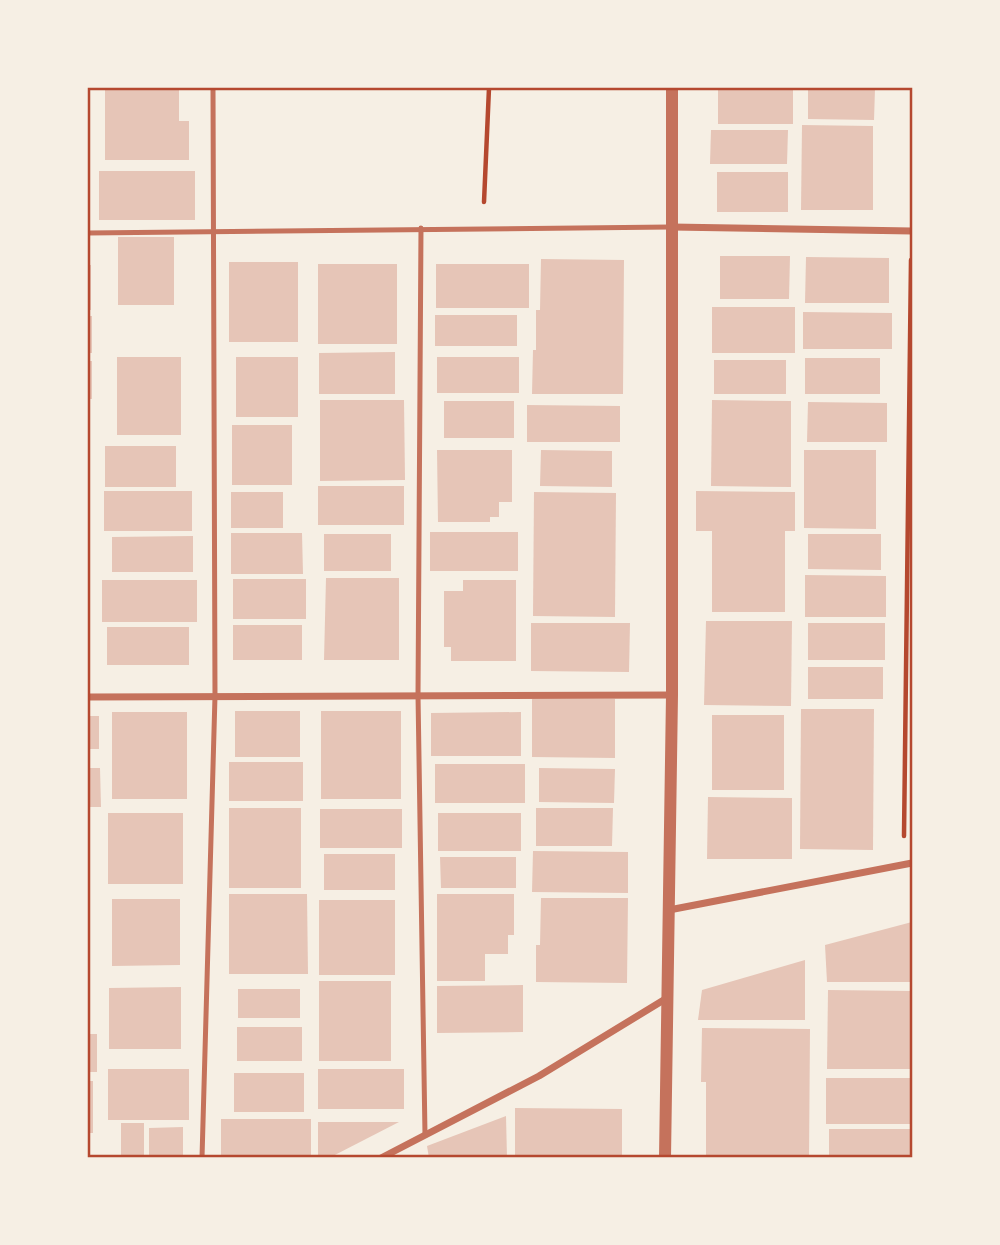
<svg xmlns="http://www.w3.org/2000/svg" width="1000" height="1245" viewBox="0 0 1000 1245" font-family="'Exo 2',sans-serif">
	<style>
		.building { fill: #e6c5b7 }
		.lines { fill: none; stroke-linecap: round; stroke-linejoin: round }
		.path { stroke: #b5482f; stroke-width: 4.5 }
		.service { stroke: #c5725c; stroke-width: 5 }
		.minor { stroke: #c5725c; stroke-width: 7 }
		.tertiary { stroke: #c5725c; stroke-width: 12 }
		.neatline { fill: none; stroke: #b5482f; stroke-width: 2.5 }
	</style>
	<rect width="100%" height="100%" fill="#f6efe4"/>
	<g class="building">
		<path d="M105 88H179V121H189V160H105Z"/>
		<rect x="718" y="88" width="75" height="36"/>
		<path d="M808 88H875L874 120 808 119Z"/>
		<path d="M802 125 873 126V210H801Z"/>
		<path d="M711 130H788L787 164H710Z"/>
		<rect x="99" y="171" width="96" height="49"/>
		<rect x="717" y="172" width="71" height="40"/>
		<rect x="118" y="237" width="56" height="68"/>
		<path d="M720 256H790L789 299H720Z"/>
		<path d="M806 257 889 258V303H805Z"/>
		<path d="M541 259 624 260 623 394H532L533 350H536V310H540Z"/>
		<rect x="229" y="262" width="69" height="80"/>
		<rect x="318" y="264" width="79" height="80"/>
		<rect x="436" y="264" width="93" height="44"/>
		<rect x="88" y="265" width="3" height="45"/>
		<rect x="712" y="307" width="83" height="46"/>
		<path d="M803 312 892 313V349H803Z"/>
		<rect x="435" y="315" width="82" height="31"/>
		<rect x="88" y="316" width="4" height="37"/>
		<path d="M395 352V394H319V353Z"/>
		<rect x="117" y="357" width="64" height="78"/>
		<rect x="236" y="357" width="62" height="60"/>
		<rect x="437" y="357" width="82" height="36"/>
		<rect x="805" y="358" width="75" height="36"/>
		<rect x="714" y="360" width="72" height="34"/>
		<rect x="88" y="361" width="4" height="38"/>
		<path d="M320 400H404L405 480 320 481Z"/>
		<path d="M712 400 791 401V487L711 486Z"/>
		<rect x="444" y="401" width="70" height="37"/>
		<path d="M808 402 887 403V442H807Z"/>
		<path d="M527 405 620 406V442H527Z"/>
		<rect x="232" y="425" width="60" height="60"/>
		<rect x="105" y="446" width="71" height="41"/>
		<path d="M437 450H512V502H499V517H490V522H438Z"/>
		<path d="M541 450 612 451V487L540 486Z"/>
		<path d="M804 450H876V529L804 528Z"/>
		<rect x="318" y="486" width="86" height="39"/>
		<rect x="104" y="491" width="88" height="40"/>
		<path d="M696 491 795 492V531H785V612H712V531H696Z"/>
		<rect x="231" y="492" width="52" height="36"/>
		<path d="M534 492 616 493 615 617 533 616Z"/>
		<rect x="430" y="532" width="88" height="39"/>
		<path d="M231 533H302L303 574H231Z"/>
		<rect x="324" y="534" width="67" height="37"/>
		<path d="M808 534H881V570L808 569Z"/>
		<path d="M193 536V572H112V537Z"/>
		<path d="M805 575 886 576V617H805Z"/>
		<path d="M326 578H399V660H324Z"/>
		<rect x="233" y="579" width="73" height="40"/>
		<rect x="102" y="580" width="95" height="42"/>
		<path d="M463 580H516V661H451V647H444V591H463Z"/>
		<path d="M706 621H792L791 706 704 705Z"/>
		<path d="M531 623H630L629 672 531 671Z"/>
		<rect x="808" y="623" width="77" height="37"/>
		<rect x="233" y="625" width="69" height="35"/>
		<rect x="107" y="627" width="82" height="38"/>
		<rect x="808" y="667" width="75" height="32"/>
		<path d="M532 699H615V758L532 757Z"/>
		<path d="M801 709H874L873 850 800 849Z"/>
		<rect x="235" y="711" width="65" height="46"/>
		<rect x="321" y="711" width="80" height="88"/>
		<rect x="112" y="712" width="75" height="87"/>
		<path d="M521 712V756H431V713Z"/>
		<rect x="712" y="715" width="72" height="75"/>
		<rect x="88" y="716" width="11" height="33"/>
		<rect x="229" y="762" width="74" height="39"/>
		<rect x="435" y="764" width="90" height="39"/>
		<path d="M88 768H100L101 807H88Z"/>
		<path d="M539 768 615 769 614 803 539 802Z"/>
		<path d="M708 797 792 798V859H707Z"/>
		<rect x="229" y="808" width="72" height="80"/>
		<path d="M536 808H613L612 846H536Z"/>
		<rect x="320" y="809" width="82" height="39"/>
		<rect x="108" y="813" width="75" height="71"/>
		<rect x="438" y="813" width="83" height="38"/>
		<path d="M533 851 628 852V893L532 892Z"/>
		<rect x="324" y="854" width="71" height="36"/>
		<path d="M440 857H516V888H441Z"/>
		<path d="M229 894H307L308 974H229Z"/>
		<path d="M437 894H514V935H508V954H485V981H437Z"/>
		<path d="M541 898H628L627 983 536 982V945H540Z"/>
		<path d="M112 899H180V965L112 966Z"/>
		<rect x="319" y="900" width="76" height="75"/>
		<path d="M912 922V982H827L825 945Z"/>
		<path d="M805 960V1020H698L702 990Z"/>
		<rect x="319" y="981" width="72" height="80"/>
		<path d="M523 985V1032L437 1033V986Z"/>
		<path d="M181 987V1049H109V988Z"/>
		<rect x="238" y="989" width="62" height="29"/>
		<path d="M828 990 912 991V1069H827Z"/>
		<rect x="237" y="1027" width="65" height="34"/>
		<path d="M702 1028 810 1029 809 1158H706V1082H701Z"/>
		<rect x="88" y="1034" width="9" height="38"/>
		<rect x="108" y="1069" width="81" height="51"/>
		<rect x="318" y="1069" width="86" height="40"/>
		<rect x="234" y="1073" width="70" height="39"/>
		<rect x="826" y="1078" width="86" height="46"/>
		<rect x="88" y="1081" width="5" height="52"/>
		<path d="M515 1108 622 1109V1158H515Z"/>
		<path d="M506 1116 507 1158H429L427 1146Z"/>
		<rect x="221" y="1119" width="90" height="39"/>
		<path d="M318 1122H399L329 1158H318Z"/>
		<rect x="121" y="1123" width="23" height="35"/>
		<path d="M183 1127V1158H149V1128Z"/>
		<rect x="829" y="1129" width="83" height="29"/>
	</g>
	<g class="lines">
		<g class="path">
			<path d="M484 202 489 88"/>
			<path d="M904 836 911 260"/>
		</g>
		<g class="service">
			<path d="M421 228 418 695 425 1135"/>
			<path d="M88 233 670 227"/>
			<path d="M202 1158 215 696 213 88"/>
		</g>
		<g class="minor">
			<path d="M672 227 912 231"/>
			<path d="M88 697 672 695"/>
			<path d="M669 910 912 863"/>
			<path d="M381 1158 539 1076 667 998"/>
		</g>
		<path class="tertiary" d="M665 1158 672 695V88"/>
	</g>
	<rect width="1000" height="1245" fill="none" stroke="#f6efe4" stroke-width="178"/>
	<rect x="89" y="89" width="822" height="1067" class="neatline"/>
</svg>
